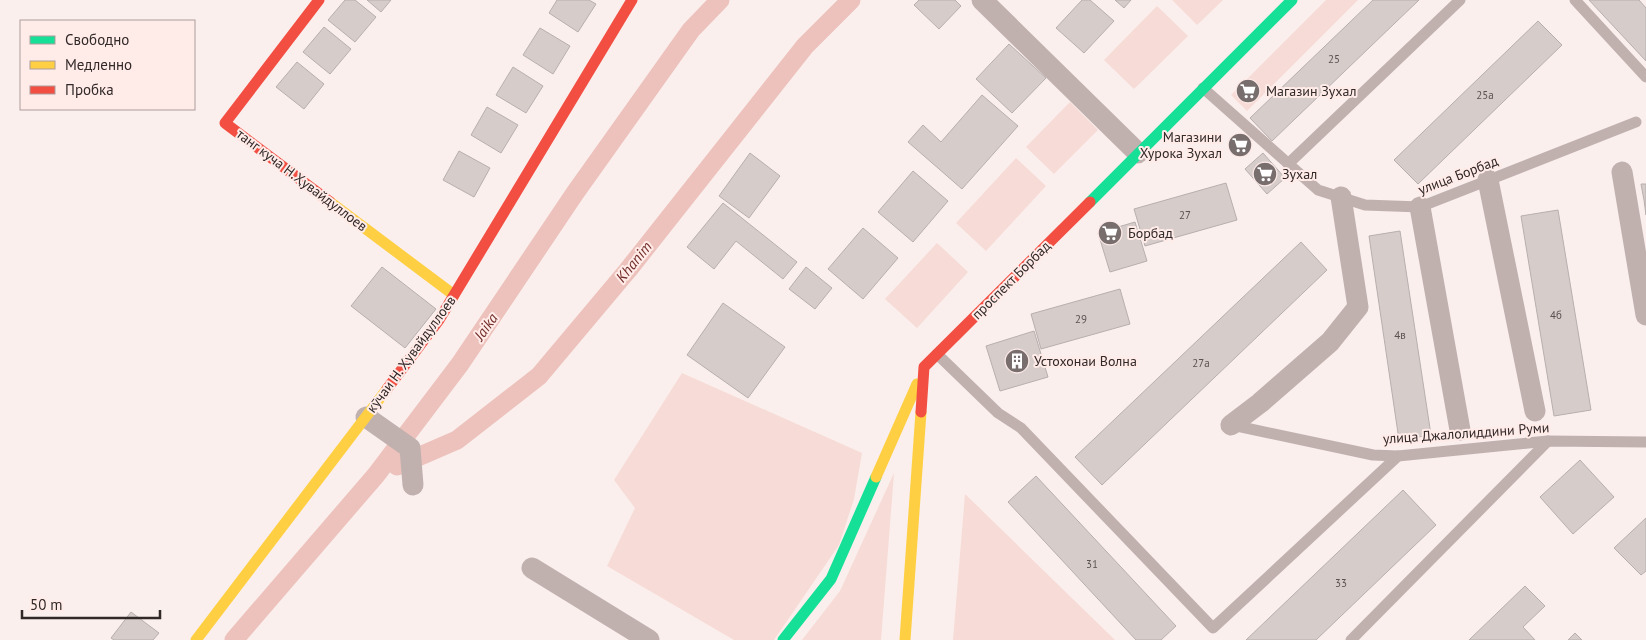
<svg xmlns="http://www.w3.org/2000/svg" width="1646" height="640" viewBox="0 0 1646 640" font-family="'PT Sans',sans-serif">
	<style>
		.green { fill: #f7dbd6 }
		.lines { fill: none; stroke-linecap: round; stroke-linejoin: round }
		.canal { stroke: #edc2bc; stroke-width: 19 }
		.building { fill: #d6cdcb; stroke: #b7afae }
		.lane { stroke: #c0b1af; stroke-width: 11 }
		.street { stroke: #c0b1af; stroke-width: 21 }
		.fast { stroke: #16e098; stroke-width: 11 }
		.slow { stroke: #ffcf43; stroke-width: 11 }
		.jam { stroke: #f24e42; stroke-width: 11 }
		.labels { text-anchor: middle; stroke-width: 4; stroke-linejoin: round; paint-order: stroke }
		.number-label { font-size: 11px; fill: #5a5251 }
		.poi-label { font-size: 14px; fill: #312928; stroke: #ffebe8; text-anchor: start }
		.street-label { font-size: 14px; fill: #312928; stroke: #ffebe8 }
		.water-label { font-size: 15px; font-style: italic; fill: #712c27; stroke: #ffebe8 }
	</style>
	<rect width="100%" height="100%" fill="#faefed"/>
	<g class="green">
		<path d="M1172 0H1223L1197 25Z"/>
		<path d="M1326 0H1358L1247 111 1231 95Z"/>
		<path d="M1157 6 1188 36 1134 89 1104 60Z"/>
		<path d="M1070 102 1098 130 1054 174 1026 147Z"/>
		<path d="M1016 158 1046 186 986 251 956 223Z"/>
		<path d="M937 243 968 272 917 328 885 299Z"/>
		<path d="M682 373 862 453 854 499 839 545 774 640H734L607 566 635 508 614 480Z"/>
		<path d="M894 473 881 640H802L840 591Z"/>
		<path d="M965 494 1115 640H953Z"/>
	</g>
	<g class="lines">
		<g class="canal">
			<path d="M397 466 457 440 539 376 628 270 805 46 851 0"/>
			<path d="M234 640 376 475 460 364 575 193 691 30 720 0"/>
		</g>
	</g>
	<g class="building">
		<path d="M345 0H355L376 17 355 42 328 20Z"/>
		<path d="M367 0H391L381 12Z"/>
		<path d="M557 0H589L596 4 578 32 549 13Z"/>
		<path d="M919 0H955L961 6 939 29 914 5Z"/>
		<path d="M1082 0H1090L1114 21 1084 53 1056 28Z"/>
		<path d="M1115 0H1131L1124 8Z"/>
		<path d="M1373 0H1419L1272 141 1250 118Z"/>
		<path d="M1589 0H1639L1646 8V61Z"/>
		<path d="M1538 21 1562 45 1418 184 1394 160Z"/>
		<path d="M324 27 351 49 330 74 303 52Z"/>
		<path d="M540 28 570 46 553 74 523 55Z"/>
		<path d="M1009 44 1046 78 1012 113 976 79Z"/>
		<path d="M297 62 324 84 304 109 276 87Z"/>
		<path d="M513 67 543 86 526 113 496 95Z"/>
		<path d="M982 95 1018 126 962 189 908 142 923 125 941 142Z"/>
		<path d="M487 107 518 125 501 153 471 135Z"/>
		<path d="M459 151 490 168 474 197 443 180Z"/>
		<path d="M750 153 780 176 749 218 719 196Z"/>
		<path d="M1263 153 1285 178 1267 194 1245 169Z"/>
		<path d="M913 171 948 201 913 242 878 212Z"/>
		<path d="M1226 183 1237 220 1145 246 1134 209Z"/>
		<path d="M1641 184H1646V215L1644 200Z"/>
		<path d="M723 203 797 262 783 279 736 241 714 269 687 247Z"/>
		<path d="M1558 210 1591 410 1554 416 1521 216Z"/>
		<path d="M1135 222 1147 261 1110 272 1098 233Z"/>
		<path d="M863 228 898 258 863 299 828 269Z"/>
		<path d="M1400 231 1431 435 1399 440 1369 236Z"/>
		<path d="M1301 242 1327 270 1102 485 1075 457Z"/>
		<path d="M382 267 436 309 405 348 351 306Z"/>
		<path d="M806 267 832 288 815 309 789 289Z"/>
		<path d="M1120 289 1130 324 1041 349 1031 314Z"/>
		<path d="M723 303 785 347 748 398 687 355Z"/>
		<path d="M1034 331 1048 377 1000 391 986 346Z"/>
		<path d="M1580 460 1614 497 1573 534 1540 497Z"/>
		<path d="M1036 476 1176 626 1161 640H1136L1008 502Z"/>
		<path d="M1403 490 1436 525 1316 640H1246Z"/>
		<path d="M1646 518V571L1641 575 1614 548Z"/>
		<path d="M1525 586 1545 606 1523 627 1535 640H1469Z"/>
		<path d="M131 612 159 633 153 640H114L111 638Z"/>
		<path d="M1575 633 1582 640H1568Z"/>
	</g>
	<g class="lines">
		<g class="lane">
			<path d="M1575 0 1646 77"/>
			<path d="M1203 88 1318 190 1365 205 1420 207 1636 122"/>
			<path d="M1288 164 1460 0"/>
			<path d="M937 354 998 413 1021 428 1213 628 1398 456"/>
			<path d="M1232 425 1373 455 1398 456 1548 441 1646 442"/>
			<path d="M1351 640 1548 441"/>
		</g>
		<g class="street">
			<path d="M982 0 1138 153"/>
			<path d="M1622 172 1646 315"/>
			<path d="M1488 180 1535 411"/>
			<path d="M1420 207 1460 430"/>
			<path d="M366 417 410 448 413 485"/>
			<path d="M1231 425 1260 403 1330 342 1358 307 1341 197"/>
			<path d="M532 568 649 640"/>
		</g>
		<g class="fast">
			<path d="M1090 202 1292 0"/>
			<path d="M783 640 831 579 876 477"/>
		</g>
		<g class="slow">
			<path d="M330 202 454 295"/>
			<path d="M876 477 917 384"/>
			<path d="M196 640 387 389"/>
			<path d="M905 640 921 412"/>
		</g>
		<g class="jam">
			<path d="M319 0 225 123 330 202"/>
			<path d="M387 389 439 320 632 0"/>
			<path d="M921 412 924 367 1090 202"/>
		</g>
	</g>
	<defs>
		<g id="supermarket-disc" transform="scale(1.25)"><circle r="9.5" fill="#776e6d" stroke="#ffebe8"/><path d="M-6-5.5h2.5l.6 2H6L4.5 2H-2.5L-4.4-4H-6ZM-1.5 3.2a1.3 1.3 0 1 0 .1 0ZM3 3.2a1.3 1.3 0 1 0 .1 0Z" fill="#fff"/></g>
		<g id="building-disc" transform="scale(1.25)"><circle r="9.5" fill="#776e6d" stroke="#ffebe8"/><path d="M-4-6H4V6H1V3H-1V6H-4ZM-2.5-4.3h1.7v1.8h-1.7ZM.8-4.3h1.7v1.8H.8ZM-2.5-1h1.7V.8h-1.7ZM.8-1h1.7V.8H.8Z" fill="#fff"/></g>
	</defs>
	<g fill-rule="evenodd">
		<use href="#supermarket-disc" x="1248" y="91"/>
		<use href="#supermarket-disc" x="1240" y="145"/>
		<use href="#supermarket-disc" x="1265" y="174"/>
		<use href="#supermarket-disc" x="1110" y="233"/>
		<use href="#building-disc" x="1017" y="361"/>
	</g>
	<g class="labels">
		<g class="number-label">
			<text x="1334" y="63">25</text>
			<text x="1485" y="99">25а</text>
			<text x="1185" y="219">27</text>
			<text x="1556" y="319">4б</text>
			<text x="1081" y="323">29</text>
			<text x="1400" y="339">4в</text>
			<text x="1201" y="367">27а</text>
			<text x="1092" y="568">31</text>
			<text x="1341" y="587">33</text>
		</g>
		<g class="poi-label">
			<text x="1266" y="96">Магазин Зухал</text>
			<text x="1222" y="142" text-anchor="end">Магазини<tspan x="1222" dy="16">Хурока Зухал</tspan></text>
			<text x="1282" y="179">Зухал</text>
			<text x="1128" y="238">Борбад</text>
			<text x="1034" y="366">Устохонаи Волна</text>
		</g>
		<g class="street-label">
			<text transform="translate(1458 175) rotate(-21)" y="5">улица Борбад</text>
			<text transform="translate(302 180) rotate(37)" y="5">танг куча Н.Ҳувайдуллоев</text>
			<text transform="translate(1011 280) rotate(-45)" y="5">проспект Борбад</text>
			<text transform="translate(411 354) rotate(-54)" y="5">кӯчаи Н. Ҳувайдуллоев</text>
			<text transform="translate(1466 433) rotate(-4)" y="5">улица Джалолиддини Руми</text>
		</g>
		<g class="water-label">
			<text transform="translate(634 262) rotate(-51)" y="5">Khanim</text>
			<text transform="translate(486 327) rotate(-55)" y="5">Jaika</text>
		</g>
	</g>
	<rect x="20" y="20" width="175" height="90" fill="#ffebe8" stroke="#ad9d9b"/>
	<rect x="30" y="36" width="25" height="8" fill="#16e098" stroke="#ad9d9b"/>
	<text x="65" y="45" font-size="15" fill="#312928">Свободно</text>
	<rect x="30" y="61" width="25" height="8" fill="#ffcf43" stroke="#ad9d9b"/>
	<text x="65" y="70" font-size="15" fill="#312928">Медленно</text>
	<rect x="30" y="86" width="25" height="8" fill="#f24e42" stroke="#ad9d9b"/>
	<text x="65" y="95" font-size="15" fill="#312928">Пробка</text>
	<path d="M22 610v8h138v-8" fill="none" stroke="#312928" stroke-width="2.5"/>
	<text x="30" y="610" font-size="15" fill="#312928" stroke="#ffebe8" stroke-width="4" paint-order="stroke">50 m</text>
</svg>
